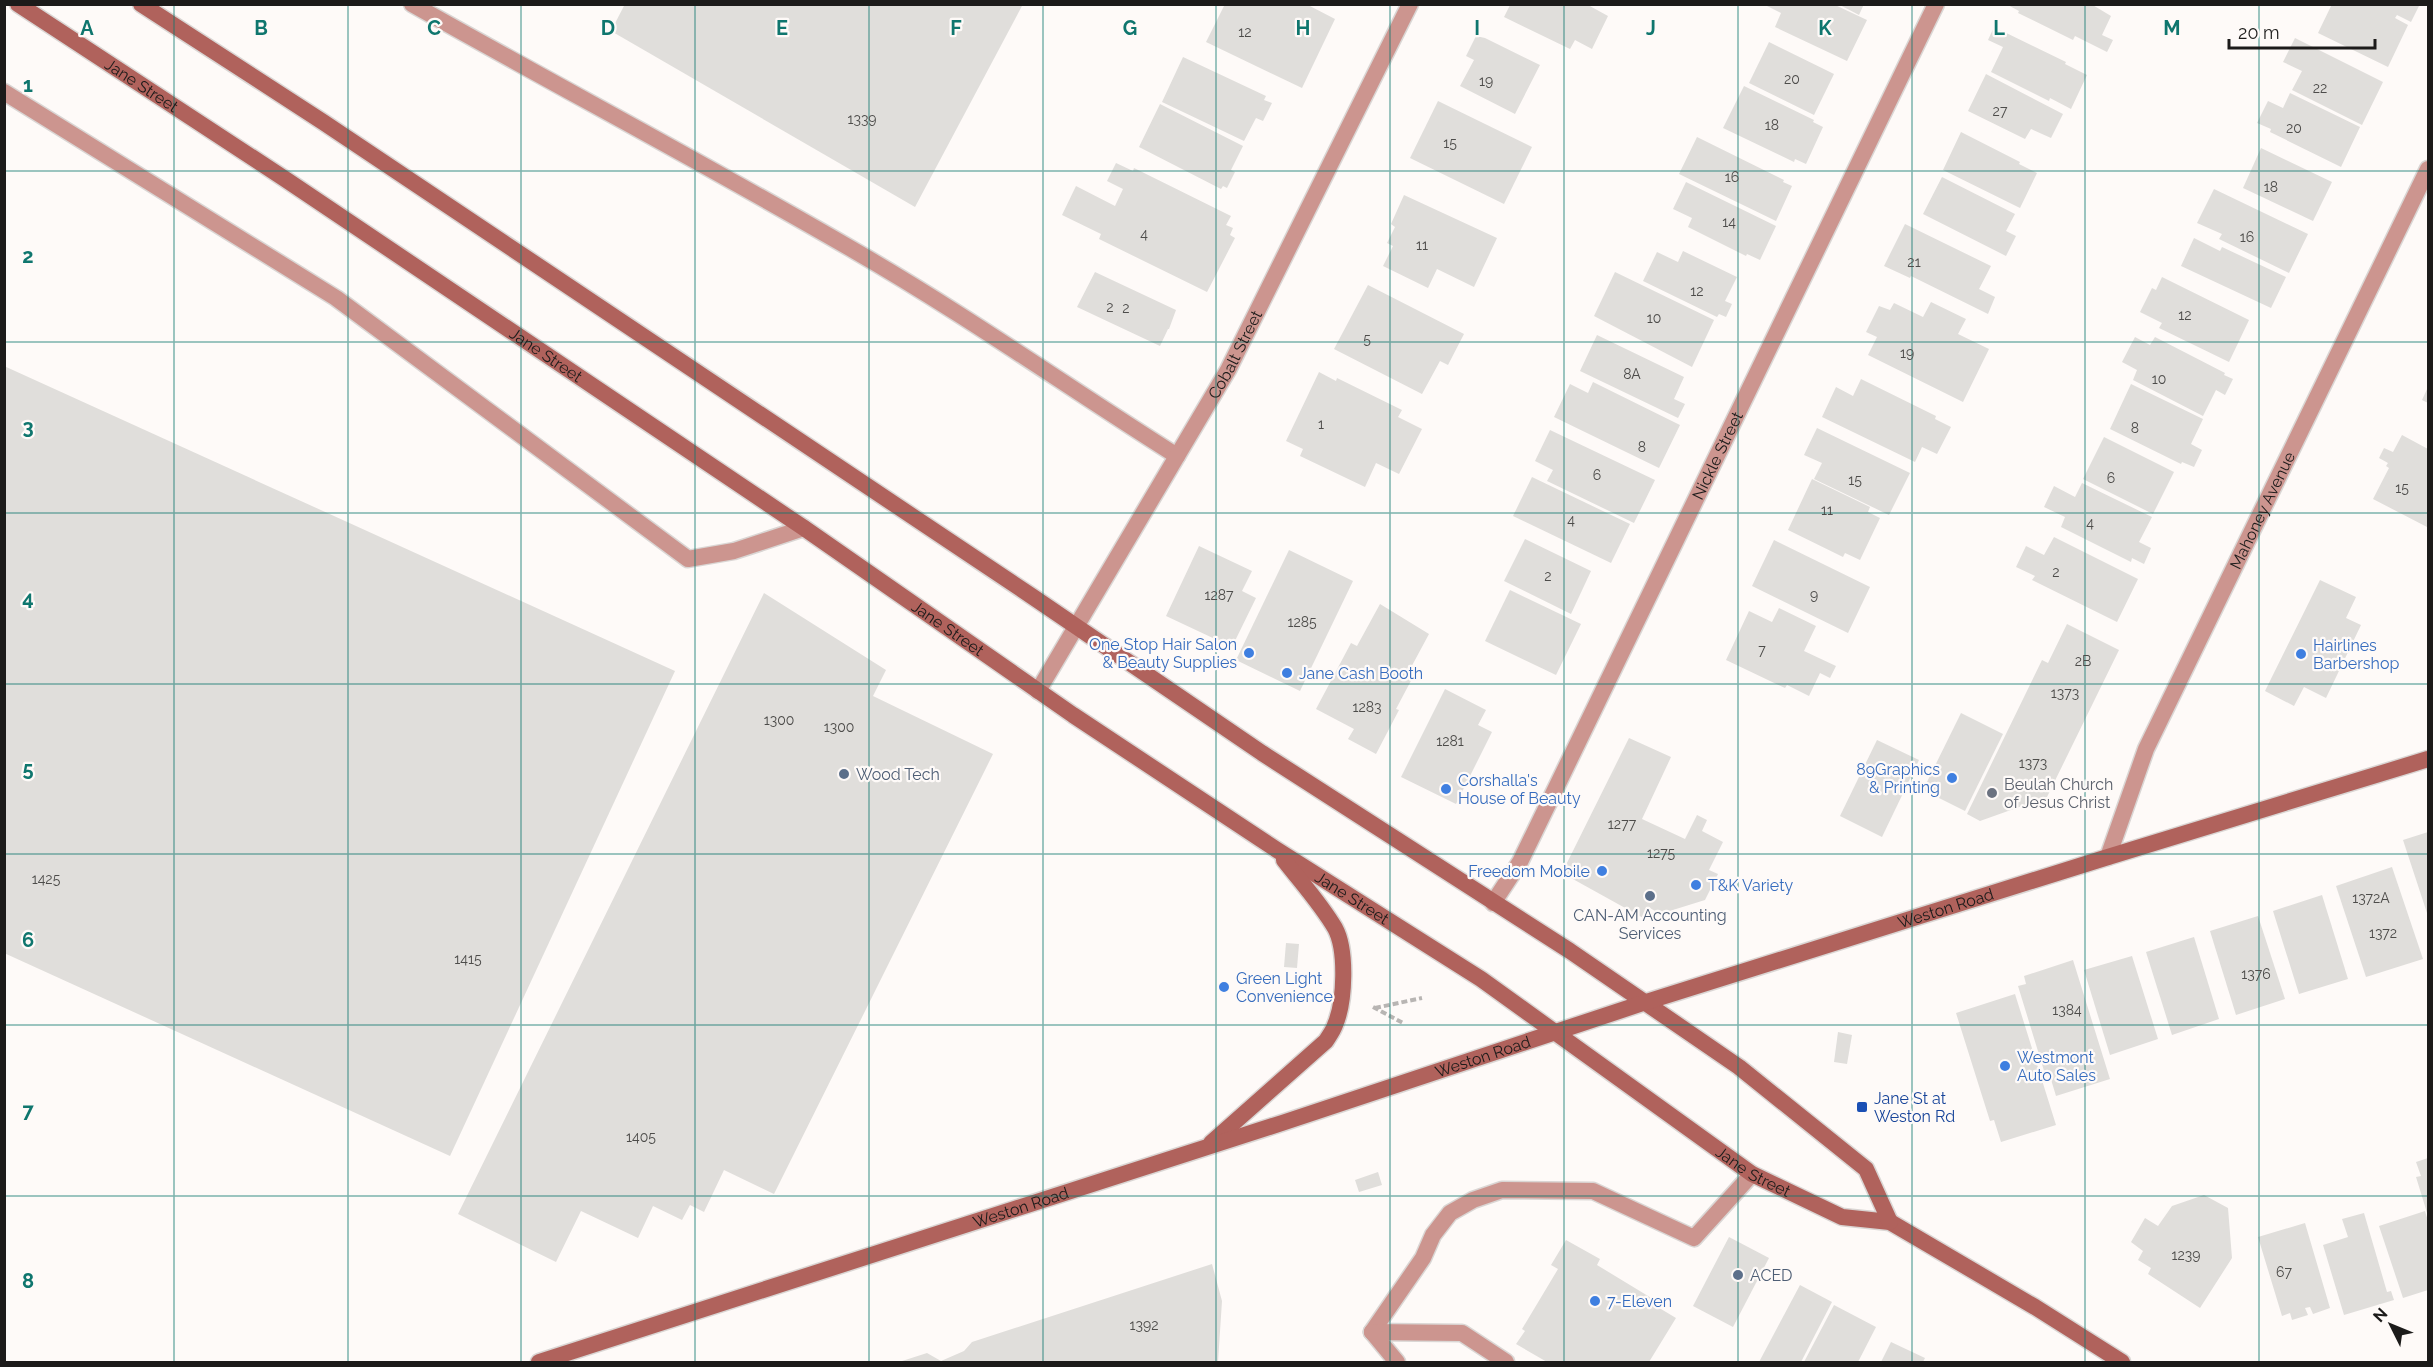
<svg xmlns="http://www.w3.org/2000/svg" width="2433" height="1367" viewBox="0 0 2433 1367" font-family="Raleway,sans-serif">
	<style>
		.building { fill: #e0dedb }
		.lines { fill: none; stroke-linecap: round; stroke-linejoin: round }
		.service-casing { stroke: #dad6d4; stroke-width: 19 }
		.minor-casing { stroke: #dad6d4; stroke-width: 19 }
		.secondary-casing { stroke: #dad6d4; stroke-width: 19 }
		.path { stroke: #b8b5b3; stroke-width: 4; stroke-dasharray: 6 3; stroke-linecap: butt }
		.service { stroke: #cc958f; stroke-width: 16 }
		.minor { stroke: #cc958f; stroke-width: 16 }
		.secondary { stroke: #b0625c; stroke-width: 16 }
		.grid { fill: none; stroke: #0f766e; stroke-width: 1.5; stroke-opacity: 0.55 }
		.shop-dot { fill: #3f7fe0; stroke: #fefaf8; stroke-width: 2 }
		.service-dot { fill: #5c6f8a; stroke: #fefaf8; stroke-width: 2 }
		.worship-dot { fill: #6b7280; stroke: #fefaf8; stroke-width: 2 }
		.transit-dot { fill: #1a4fb4; stroke: #fefaf8; stroke-width: 2 }
		.labels { text-anchor: middle; stroke-width: 4.5; stroke-linejoin: round; paint-order: stroke }
		.number-label { font-size: 14px; fill: #4d4c4a }
		.street-label { font-size: 16px; fill: #1c1b1a; stroke: #fefaf8 }
		.shop-label { font-size: 16px; fill: #366cbe; stroke: #fefaf8; text-anchor: start }
		.service-label { font-size: 16px; fill: #4e5e75; stroke: #fefaf8; text-anchor: start }
		.worship-label { font-size: 16px; fill: #5b616d; stroke: #fefaf8; text-anchor: start }
		.transit-label { font-size: 16px; fill: #164399; stroke: #fefaf8; text-anchor: start }
		.grid-label { font-size: 20px; text-anchor: middle; font-weight: bold; fill: #0f766e; stroke: #fefaf8; stroke-width: 4.5; stroke-linejoin: round; paint-order: stroke }
	</style>
	<rect width="100%" height="100%" fill="#fefaf8"/>
	<g class="building">
		<path d="M625 4H1023L915 207 611 31Z"/>
		<path d="M1225 4H1306L1335 19 1302 88 1206 42Z"/>
		<path d="M1763 4H1833L1867 20 1847 61 1775 27 1781 13Z"/>
		<path d="M1838 4H1864L1859 15Z"/>
		<path d="M2006 4H2091L2111 16 2102 35 2113 40 2107 52 2075 36 2073 40 2018 13 2019 11Z"/>
		<path d="M2332 4H2420L2411 22 2397 15 2395 18 2408 25 2388 67 2318 33Z"/>
		<path d="M1510 5H1588L1608 16 1592 49 1575 40 1570 49 1504 17Z"/>
		<path d="M1994 27 2066 62 2065 64 2087 75 2071 109 2050 98 2049 101 1991 72 2003 47 1988 40Z"/>
		<path d="M1476 36 1485 38 1540 65 1515 114 1460 86 1474 60 1466 56Z"/>
		<path d="M2295 38 2383 82 2362 125 2292 90 2302 71 2283 62Z"/>
		<path d="M1769 42 1834 74 1814 115 1749 83Z"/>
		<path d="M1183 57 1266 96 1264 100 1272 103 1263 121 1256 118 1244 141 1162 102Z"/>
		<path d="M1986 74 2063 114 2051 138 2031 129 2025 139 1968 111Z"/>
		<path d="M1744 86 1814 120 1813 122 1823 127 1806 164 1795 159 1794 162 1723 128Z"/>
		<path d="M2290 93 2360 127 2341 167 2270 132 2271 129 2257 123 2268 101 2283 108Z"/>
		<path d="M1438 101 1532 147 1504 204 1410 158Z"/>
		<path d="M1160 104 1243 146 1231 170 1235 172 1227 188 1223 186 1221 189 1139 147Z"/>
		<path d="M1961 132 2020 162 2019 164 2037 173 2020 208 1943 170Z"/>
		<path d="M1697 137 1784 180 1783 182 1792 186 1776 221 1679 174Z"/>
		<path d="M2261 148 2332 182 2313 221 2243 188Z"/>
		<path d="M1116 163 1133 171 1134 168 1231 216 1226 225 1233 228 1230 235 1235 238 1207 292 1099 239 1101 234 1062 215 1076 186 1115 206 1123 189 1107 181Z"/>
		<path d="M1942 177 2015 214 2006 231 2016 236 2006 256 1923 214Z"/>
		<path d="M1686 182 1776 226 1760 260 1747 254 1746 256 1688 227 1692 218 1673 209Z"/>
		<path d="M2214 189 2308 234 2289 273 2219 239 2222 234 2197 223Z"/>
		<path d="M1404 195 1497 238 1474 287 1437 269 1428 288 1383 266 1393 246 1387 243 1395 227 1391 224Z"/>
		<path d="M1905 224 1991 266 1979 289 1995 297 1988 314 1911 276 1910 278 1884 266Z"/>
		<path d="M2194 238 2220 251 2222 247 2286 277 2271 308 2181 266Z"/>
		<path d="M1683 251 1737 277 1725 301 1732 304 1726 317 1719 314 1717 317 1643 281 1657 252 1678 262Z"/>
		<path d="M1095 272 1176 310 1169 329H1168L1160 346 1077 307Z"/>
		<path d="M1615 272 1714 320 1692 367 1594 316Z"/>
		<path d="M2162 277 2249 320 2229 362 2159 328 2162 323 2140 312 2152 288 2156 290Z"/>
		<path d="M1368 285 1464 334 1448 365 1440 361 1422 394 1334 349Z"/>
		<path d="M1931 302 1966 319 1958 334 1989 349 1963 402 1868 355 1877 337 1866 332 1879 306 1890 310 1894 303 1923 317Z"/>
		<path d="M1597 335 1684 377 1674 399 1685 404 1678 418 1580 371Z"/>
		<path d="M2135 337 2150 345 2155 337 2225 373 2224 375 2233 379 2225 395 2216 390 2203 416 2133 380 2137 370 2122 362Z"/>
		<path d="M4 366 675 671 450 1156 4 953Z"/>
		<path d="M1319 372 1336 381 1337 378 1402 410 1398 417 1422 429 1399 474 1376 463 1365 487 1300 456 1303 449 1286 441Z"/>
		<path d="M1861 379 1936 416 1935 419 1951 427 1937 454 1922 447 1915 462 1822 417 1836 387 1853 396Z"/>
		<path d="M1593 382 1680 425 1659 468 1554 417 1570 384 1588 393Z"/>
		<path d="M2131 384 2203 419 2191 444 2202 450 2194 467 2182 462 2181 464 2110 429Z"/>
		<path d="M2428 387V403L2422 400Z"/>
		<path d="M1817 428 1910 473 1889 515 1814 479 1822 463 1804 455Z"/>
		<path d="M1550 430 1655 480 1634 523 1547 481 1553 470 1535 461Z"/>
		<path d="M2402 435 2428 449 2427 527 2373 499 2389 468 2386 466 2388 463 2379 458 2384 448 2393 452Z"/>
		<path d="M2104 437 2174 472 2153 514 2083 479Z"/>
		<path d="M1532 477 1630 524 1611 563 1513 516Z"/>
		<path d="M1812 479 1870 507 1868 512 1880 518 1860 560 1845 553 1843 557 1788 530Z"/>
		<path d="M2082 483 2152 517 2139 542 2151 548 2144 564 2132 558 2131 562 2061 527 2065 517 2044 507 2054 486 2075 497Z"/>
		<path d="M2054 537 2138 579 2117 622 2032 580 2035 576 2016 567 2026 546 2044 555Z"/>
		<path d="M1525 539 1591 571 1571 614 1504 581Z"/>
		<path d="M1774 540 1870 587 1848 633 1752 586Z"/>
		<path d="M1199 546 1252 571 1242 591 1256 598 1232 647 1166 616Z"/>
		<path d="M1289 550 1353 581 1300 691 1236 660Z"/>
		<path d="M2320 580 2356 597 2346 618 2361 625 2326 698 2304 687 2294 706 2265 691Z"/>
		<path d="M1510 590 1581 624 1556 675 1485 641Z"/>
		<path d="M764 593 886 670 873 696 993 754 774 1194 724 1170 704 1212 690 1205 682 1220 653 1206 638 1238 581 1211 556 1262 458 1214Z"/>
		<path d="M1380 604 1429 634 1408 673 1414 675 1396 709 1399 710 1376 754 1348 739 1354 729 1316 709 1351 643 1357 646Z"/>
		<path d="M1779 608 1816 626 1804 651 1836 666 1830 678 1820 673 1809 696 1787 685 1785 688 1726 660 1749 611 1772 622Z"/>
		<path d="M2067 624 2119 650 2047 797 1980 821 1967 814 2042 660 2048 663Z"/>
		<path d="M1445 689 1486 710 1478 725 1492 732 1456 804 1401 777Z"/>
		<path d="M1961 713 2003 734 1965 811 1923 790Z"/>
		<path d="M1629 738 1671 757 1642 819 1685 839 1697 815 1707 820 1702 831 1723 842 1709 870 1718 874 1705 900 1660 914 1650 908 1645 919 1562 873Z"/>
		<path d="M1877 740 1919 760 1882 837 1840 816Z"/>
		<path d="M2428 832V916L2403 840Z"/>
		<path d="M2392 867 2423 959 2366 977 2336 886Z"/>
		<path d="M2322 895 2348 979 2299 994 2273 911Z"/>
		<path d="M2258 916 2285 999 2236 1015 2210 931Z"/>
		<path d="M2194 937 2219 1019 2172 1035 2146 952Z"/>
		<path d="M1286 943 1299 944 1297 968 1284 967Z"/>
		<path d="M2132 956 2158 1039 2110 1055 2084 970Z"/>
		<path d="M2073 960 2110 1079 2056 1096 2049 1073 2045 1074 2018 986 2026 984 2024 976Z"/>
		<path d="M2015 994 2056 1125 2001 1142 1994 1120 1990 1121 1956 1013Z"/>
		<path d="M1838 1032 1852 1035 1847 1064 1834 1062Z"/>
		<path d="M2428 1158V1216L2416 1177 2421 1176 2416 1162Z"/>
		<path d="M1378 1172 1382 1185 1359 1192 1355 1180Z"/>
		<path d="M2204 1195 2228 1208 2232 1258 2200 1308 2148 1274 2151 1268 2138 1260 2143 1251 2131 1242 2145 1218 2158 1226 2172 1206Z"/>
		<path d="M2425 1211 2428 1221V1290L2403 1298 2379 1226Z"/>
		<path d="M2364 1213 2387 1292 2391 1291 2394 1300 2344 1315 2323 1245 2348 1237 2342 1219Z"/>
		<path d="M2305 1223 2330 1308 2313 1314 2310 1307 2305 1308 2308 1315 2292 1320 2290 1313 2282 1316 2258 1237Z"/>
		<path d="M1729 1237 1769 1258 1733 1327 1693 1306Z"/>
		<path d="M1566 1240 1600 1259 1597 1265 1653 1299 1651 1303 1676 1318 1649 1362H1547L1516 1344 1525 1331 1522 1329 1558 1269 1551 1265Z"/>
		<path d="M1212 1264 1222 1301 1218 1362H899L927 1353 941 1361 964 1351 972 1342Z"/>
		<path d="M1800 1285 1832 1302 1801 1362H1759Z"/>
		<path d="M1834 1305 1876 1327 1858 1362H1804Z"/>
		<path d="M1891 1342 1925 1358 1923 1362H1881Z"/>
	</g>
	<g class="lines">
		<g class="service-casing">
			<g id="service">
				<path d="M412 4C559 87 709 166 855 251 966 315 1069 388 1177 456"/>
				<path d="M4 92 336 298 688 559 734 551 804 528"/>
				<path d="M1372 1332 1423 1258 1433 1235 1450 1213 1473 1200 1502 1190 1593 1191 1694 1238 1752 1174"/>
				<path d="M1372 1332 1462 1333 1506 1362"/>
			</g>
		</g>
		<g class="minor-casing">
			<g id="minor">
				<path id="s1" d="M1038 691 1228 370 1410 4"/>
				<path id="s2" d="M2108 857 2146 749 2428 169"/>
				<path id="s3" d="M1493 903 1520 862 1936 4"/>
				<path d="M1372 1332 1397 1362"/>
			</g>
		</g>
		<g class="secondary-casing">
			<g id="secondary">
				<path id="s4" d="M18 4 285 179 804 528 1073 715 1277 850 1481 979 1752 1174 1842 1217 1890 1222 2035 1307 2122 1362"/>
				<path d="M141 4 323 122 1033 597 1262 753 1570 951 1739 1067 1866 1169 1890 1222"/>
				<path d="M1211 1143 1326 1041C1329 1036 1333 1031 1335 1025 1345 1002 1347 950 1335 928 1321 904 1301 882 1284 860"/>
				<path id="s5" d="M539 1362 1282 1123 1646 1002 2108 857 2428 759"/>
			</g>
		</g>
		<g class="path">
			<path d="M1373 1007 1403 1023"/>
			<path d="M1375 1008 1422 998"/>
		</g>
		<use href="#service" class="service"/>
		<use href="#minor" class="minor"/>
		<use href="#secondary" class="secondary"/>
	</g>
	<path class="grid" d="M174 4V1362M348 4V1362M521 4V1362M695 4V1362M869 4V1362M1043 4V1362M1216 4V1362M1390 4V1362M1564 4V1362M1738 4V1362M1912 4V1362M2085 4V1362M2259 4V1362M4 171H2428M4 342H2428M4 513H2428M4 684H2428M4 854H2428M4 1025H2428M4 1196H2428"/>
	<g class="shop-dot">
		<circle cx="1249" cy="653" r="6"/>
		<circle cx="2301" cy="654" r="6"/>
		<circle cx="1287" cy="673" r="6"/>
		<circle cx="1952" cy="778" r="6"/>
		<circle cx="1446" cy="789" r="6"/>
		<circle cx="1602" cy="871" r="6"/>
		<circle cx="1696" cy="885" r="6"/>
		<circle cx="1224" cy="987" r="6"/>
		<circle cx="2005" cy="1066" r="6"/>
		<circle cx="1595" cy="1301" r="6"/>
	</g>
	<g class="service-dot">
		<circle cx="844" cy="774" r="6"/>
		<circle cx="1650" cy="896" r="6"/>
		<circle cx="1738" cy="1275" r="6"/>
	</g>
	<circle class="worship-dot" cx="1992" cy="793" r="6"/>
	<rect class="transit-dot" x="1856" y="1101" width="12" height="12" rx="3"/>
	<g class="labels">
		<g class="number-label">
			<text x="1245" y="37">12</text>
			<text x="1792" y="84">20</text>
			<text x="1486" y="86">19</text>
			<text x="2320" y="93">22</text>
			<text x="2000" y="116">27</text>
			<text x="862" y="124">1339</text>
			<text x="1772" y="130">18</text>
			<text x="2294" y="133">20</text>
			<text x="1450" y="148">15</text>
			<text x="1732" y="182">16</text>
			<text x="2271" y="192">18</text>
			<text x="1729" y="227">14</text>
			<text x="1144" y="239">4</text>
			<text x="2247" y="242">16</text>
			<text x="1422" y="250">11</text>
			<text x="1914" y="267">21</text>
			<text x="1697" y="296">12</text>
			<text x="1110" y="312">2</text>
			<text x="1126" y="313">2</text>
			<text x="2185" y="320">12</text>
			<text x="1654" y="323">10</text>
			<text x="1367" y="344">5</text>
			<text x="1907" y="358">19</text>
			<text x="1632" y="379">8A</text>
			<text x="2159" y="384">10</text>
			<text x="1321" y="429">1</text>
			<text x="2135" y="433">8</text>
			<text x="1642" y="452">8</text>
			<text x="1597" y="480">6</text>
			<text x="2111" y="483">6</text>
			<text x="1855" y="485">15</text>
			<text x="2402" y="493">15</text>
			<text x="1827" y="515">11</text>
			<text x="1571" y="525">4</text>
			<text x="2090" y="528">4</text>
			<text x="2056" y="577">2</text>
			<text x="1548" y="581">2</text>
			<text x="1219" y="600">1287</text>
			<text x="1814" y="600">9</text>
			<text x="1302" y="627">1285</text>
			<text x="1762" y="655">7</text>
			<text x="2083" y="666">2B</text>
			<text x="2065" y="698">1373</text>
			<text x="1367" y="712">1283</text>
			<text x="779" y="725">1300</text>
			<text x="839" y="732">1300</text>
			<text x="1450" y="746">1281</text>
			<text x="2033" y="768">1373</text>
			<text x="1622" y="829">1277</text>
			<text x="1661" y="858">1275</text>
			<text x="46" y="884">1425</text>
			<text x="2371" y="903">1372A</text>
			<text x="2383" y="938">1372</text>
			<text x="468" y="964">1415</text>
			<text x="2256" y="979">1376</text>
			<text x="2067" y="1015">1384</text>
			<text x="641" y="1142">1405</text>
			<text x="2186" y="1260">1239</text>
			<text x="2284" y="1277">67</text>
			<text x="1144" y="1330">1392</text>
		</g>
		<g class="street-label">
			<text dy="6" stroke="none"><textPath href="#s4" startOffset="148">Jane Street</textPath></text>
			<text dy="6" stroke="none"><textPath href="#s1" startOffset="390">Cobalt Street</textPath></text>
			<text dy="6" stroke="none"><textPath href="#s4" startOffset="634">Jane Street</textPath></text>
			<text dy="6" stroke="none"><textPath href="#s3" startOffset="501">Nickle Street</textPath></text>
			<text dy="6" stroke="none"><textPath href="#s2" startOffset="380">Mahoney Avenue</textPath></text>
			<text dy="6" stroke="none"><textPath href="#s4" startOffset="1120">Jane Street</textPath></text>
			<text dy="6" stroke="none"><textPath href="#s4" startOffset="1606">Jane Street</textPath></text>
			<text dy="6" stroke="none"><textPath href="#s5" startOffset="1478">Weston Road</textPath></text>
			<text dy="6" stroke="none"><textPath href="#s5" startOffset="992">Weston Road</textPath></text>
			<text dy="6" stroke="none"><textPath href="#s4" startOffset="2092">Jane Street</textPath></text>
			<text dy="6" stroke="none"><textPath href="#s5" startOffset="506">Weston Road</textPath></text>
		</g>
		<g class="shop-label">
			<text x="1237" y="650" text-anchor="end">One Stop Hair Salon<tspan x="1237" dy="18">&amp; Beauty Supplies</tspan></text>
			<text x="2313" y="651">Hairlines<tspan x="2313" dy="18">Barbershop</tspan></text>
			<text x="1299" y="679">Jane Cash Booth</text>
			<text x="1940" y="775" text-anchor="end">89Graphics<tspan x="1940" dy="18">&amp; Printing</tspan></text>
			<text x="1458" y="786">Corshalla's<tspan x="1458" dy="18">House of Beauty</tspan></text>
			<text x="1590" y="877" text-anchor="end">Freedom Mobile</text>
			<text x="1708" y="891">T&amp;K Variety</text>
			<text x="1236" y="984">Green Light<tspan x="1236" dy="18">Convenience</tspan></text>
			<text x="2017" y="1063">Westmont<tspan x="2017" dy="18">Auto Sales</tspan></text>
			<text x="1607" y="1307">7-Eleven</text>
		</g>
		<g class="service-label">
			<text x="856" y="780">Wood Tech</text>
			<text x="1650" y="921" text-anchor="middle">CAN-AM Accounting<tspan x="1650" dy="18">Services</tspan></text>
			<text x="1750" y="1281">ACED</text>
		</g>
		<g class="worship-label">
			<text x="2004" y="790">Beulah Church<tspan x="2004" dy="18">of Jesus Christ</tspan></text>
		</g>
		<g class="transit-label">
			<text x="1874" y="1104">Jane St at<tspan x="1874" dy="18">Weston Rd</tspan></text>
		</g>
	</g>
	<g class="grid-label">
		<text x="87" y="35">A</text>
		<text x="261" y="35">B</text>
		<text x="434" y="35">C</text>
		<text x="608" y="35">D</text>
		<text x="782" y="35">E</text>
		<text x="956" y="35">F</text>
		<text x="1130" y="35">G</text>
		<text x="1303" y="35">H</text>
		<text x="1477" y="35">I</text>
		<text x="1651" y="35">J</text>
		<text x="1825" y="35">K</text>
		<text x="1999" y="35">L</text>
		<text x="2172" y="35">M</text>
		<text x="28" y="92">1</text>
		<text x="28" y="263">2</text>
		<text x="28" y="434">3</text>
		<text x="28" y="605">4</text>
		<text x="28" y="776">5</text>
		<text x="28" y="947">6</text>
		<text x="28" y="1118">7</text>
		<text x="28" y="1288">8</text>
	</g>
	<rect width="2433" height="1367" fill="none" stroke="#1c1b1a" stroke-width="12"/>
	<g transform="translate(2391 1325) rotate(313)" stroke="#fefaf8" stroke-width="4.5" paint-order="stroke">
	<path d="M0-4.5L10 22L0 15L-10 22Z" fill="#1c1b1a"/>
	<text y="-9" font-size="16" font-weight="bold" text-anchor="middle" fill="#1c1b1a">N</text>
	</g>
	<path d="M2229 39v9h146v-9" fill="none" stroke="#1c1b1a" stroke-width="3"/>
	<text x="2238" y="39" font-size="18" fill="#1c1b1a" stroke="#fefaf8" stroke-width="4.5" paint-order="stroke">20 m</text>
</svg>
